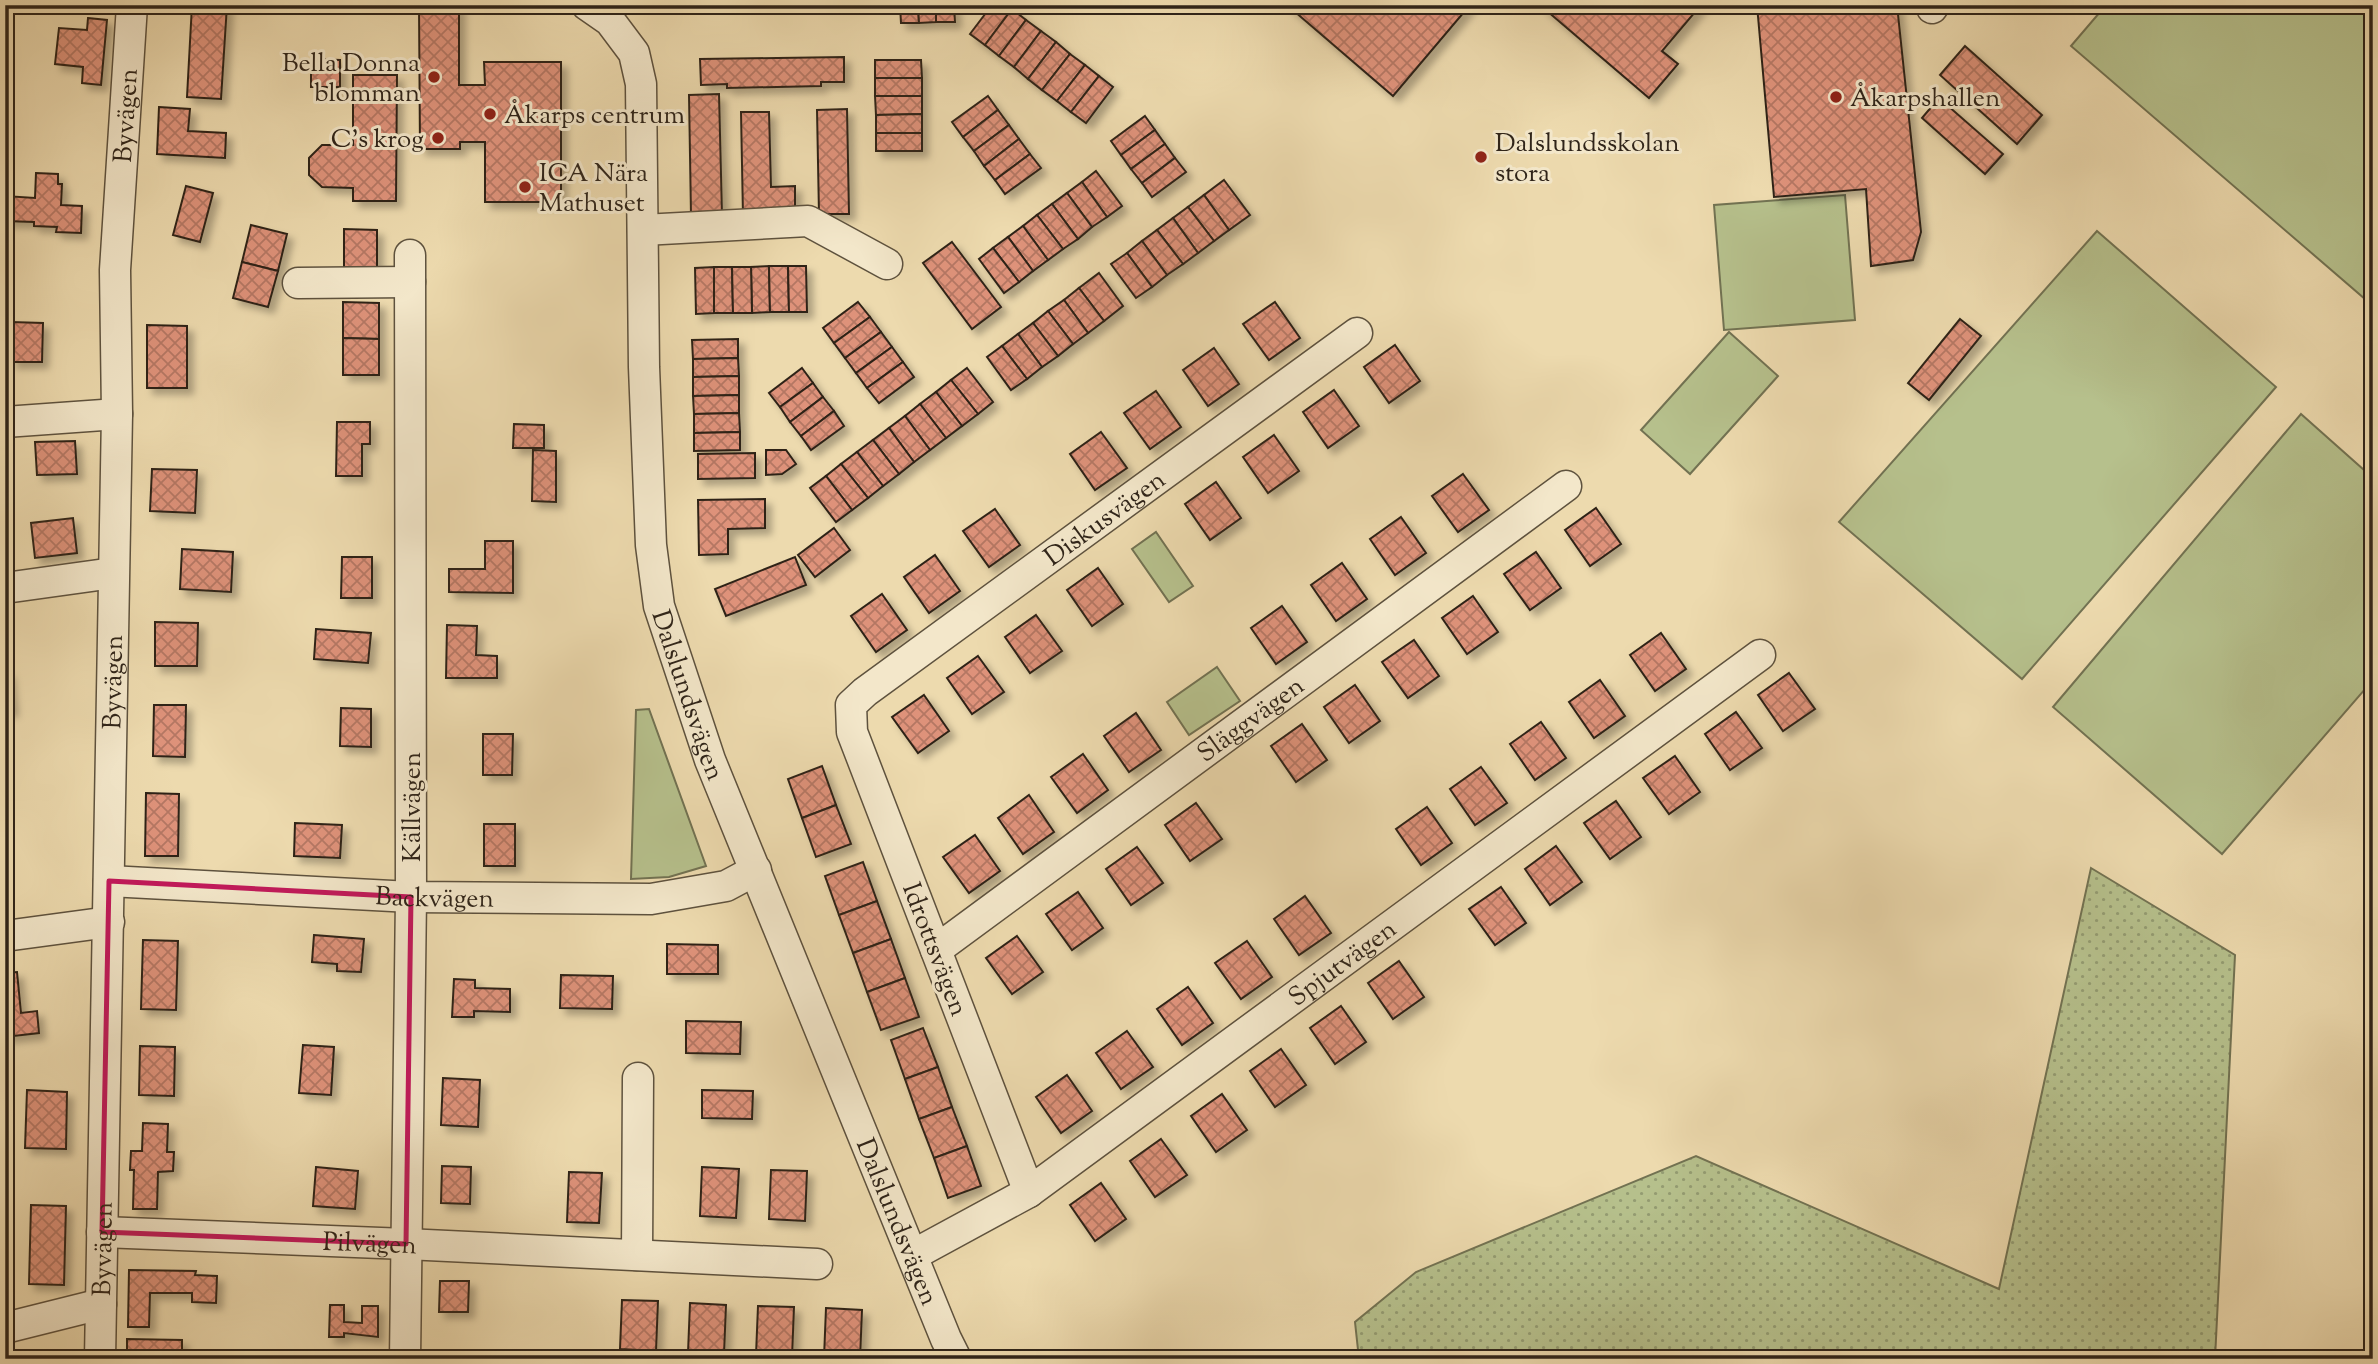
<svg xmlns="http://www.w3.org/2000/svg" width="2378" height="1364" viewBox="0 0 2378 1364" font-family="'Sorts Mill Goudy',serif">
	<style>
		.grass { fill: url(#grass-dots); stroke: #727252; stroke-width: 2 }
		.green { fill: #b6c08c; stroke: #727252; stroke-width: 2 }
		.building { fill: url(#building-cross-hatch); stroke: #2f2419; stroke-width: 2; filter: url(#shadow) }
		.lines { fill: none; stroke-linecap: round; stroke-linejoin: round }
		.minor-casing { stroke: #5e523e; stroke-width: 33 }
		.minor { stroke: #f3e7ca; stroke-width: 30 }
		.marked { fill: none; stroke: #c2185b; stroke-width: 5; stroke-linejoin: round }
		.poi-dot { fill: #8f2418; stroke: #f3e7ca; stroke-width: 2.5 }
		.labels { text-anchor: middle; stroke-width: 6; stroke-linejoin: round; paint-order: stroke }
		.poi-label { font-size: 26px; fill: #2f2419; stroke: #f3e7ca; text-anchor: start }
		.street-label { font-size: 26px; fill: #2f2419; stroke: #f3e7ca }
	</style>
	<defs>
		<pattern id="grass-dots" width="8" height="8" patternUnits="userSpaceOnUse" patternTransform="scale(1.75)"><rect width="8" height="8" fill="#b6c08c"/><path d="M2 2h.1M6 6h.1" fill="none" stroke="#949c72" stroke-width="1.8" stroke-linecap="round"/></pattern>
		<pattern id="building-cross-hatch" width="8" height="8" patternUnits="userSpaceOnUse" patternTransform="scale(1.75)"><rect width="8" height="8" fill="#de927a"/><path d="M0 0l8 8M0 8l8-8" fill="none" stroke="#b47763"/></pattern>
		<filter id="shadow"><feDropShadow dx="6" dy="6" stdDeviation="3.5" flood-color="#0004"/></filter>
	</defs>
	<rect width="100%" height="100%" fill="#eddaae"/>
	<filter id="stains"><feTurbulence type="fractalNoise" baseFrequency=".00286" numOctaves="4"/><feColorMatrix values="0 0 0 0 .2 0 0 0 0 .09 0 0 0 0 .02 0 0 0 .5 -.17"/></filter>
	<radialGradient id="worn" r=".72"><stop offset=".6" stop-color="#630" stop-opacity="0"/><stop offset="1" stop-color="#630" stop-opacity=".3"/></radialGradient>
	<path class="grass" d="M2091 868 2235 955 2215 1359H1359L1355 1322 1416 1272 1696 1156 1999 1289Z"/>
	<g class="green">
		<path d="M2106 5H2373V290L2365 299 2071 46Z"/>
		<path d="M1845 195 1855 320 1724 330 1714 205Z"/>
		<path d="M2097 231 2276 387 2022 679 1839 522Z"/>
		<path d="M1729 332 1778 376 1690 474 1641 430Z"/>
		<path d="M2301 414 2373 478V680L2222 854 2053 707Z"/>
		<path d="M1156 532 1193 586 1169 602 1132 549Z"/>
		<path d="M1217 667 1240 701 1189 735 1167 702Z"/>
		<path d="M649 709 706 866 669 877 631 879 636 710Z"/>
	</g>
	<g class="building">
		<path d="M192 5H227L221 99 187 97Z"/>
		<path d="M419 5H459V85H485L484 62H561V202H485V142H460V149H420Z"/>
		<path d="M900 5H918L919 23H901Z"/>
		<path d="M918 5H936V22L919 23Z"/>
		<path d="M936 5H954L955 22H936Z"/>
		<path d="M992 5H1007L1012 9 985 45 970 34Z"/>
		<path d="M1287 5H1470L1393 96Z"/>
		<path d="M1540 5H1701L1662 51 1678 64 1649 98Z"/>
		<path d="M1757 5H1897L1921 232 1913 260 1871 266 1866 189 1774 197Z"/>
		<path d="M1012 9 1026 20 999 56 985 45Z"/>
		<path d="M88 18 107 20 101 85 82 83 83 67 55 64 59 28 87 30Z"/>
		<path d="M1026 20 1041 31 1014 67 999 56Z"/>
		<path d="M1041 31 1056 42 1028 79 1014 67Z"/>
		<path d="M1056 42 1070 54 1042 90 1028 79Z"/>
		<path d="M1965 46 2042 115 2017 144 1940 75Z"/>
		<path d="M1070 54 1085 65 1057 101 1042 90Z"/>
		<path d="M844 57V82H821V86L727 88V84L701 85 700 59Z"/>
		<path d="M311 59 340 60V87H311Z"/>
		<path d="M875 60H921L922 78H875Z"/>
		<path d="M1085 65 1099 76 1071 112 1057 101Z"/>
		<path d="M353 75H397L396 201H353V188L322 187 309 175V158L322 145H353Z"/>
		<path d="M1099 76 1113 87 1086 123 1071 112Z"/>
		<rect x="875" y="78" width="47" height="18"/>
		<path d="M719 94 722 215H691L689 95Z"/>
		<path d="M875 96H922V114L876 115Z"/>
		<path d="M988 96 998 110 963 137 952 122Z"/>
		<path d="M1939 98 2003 154 1985 174 1922 118Z"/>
		<path d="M159 107 190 109 188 131 226 133 225 158 157 154Z"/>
		<path d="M847 109 849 214H819L817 110Z"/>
		<path d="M998 110 1009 125 974 151 963 137Z"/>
		<path d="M741 112H769L771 187 795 186V215L743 216Z"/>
		<path d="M922 114V133H876V115Z"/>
		<path d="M1145 116 1155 130 1121 155 1111 141Z"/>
		<path d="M1009 125 1019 139 984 166 974 151Z"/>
		<path d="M1155 130 1165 144 1131 169 1121 155Z"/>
		<rect x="876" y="133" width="46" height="18"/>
		<path d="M1019 139 1030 154 995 180 984 166Z"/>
		<path d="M1165 144 1175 158 1142 183 1131 169Z"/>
		<path d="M1030 154 1041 168 1005 194 995 180Z"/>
		<path d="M1175 158 1186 172 1152 197 1142 183Z"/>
		<path d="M1096 171 1122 206 1107 217 1082 182Z"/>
		<path d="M36 173 58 174V184H62L61 205 82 206 81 233 56 232 57 227 34 226V222L5 221V196L35 198Z"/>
		<path d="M1224 180 1250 215 1229 230 1204 195Z"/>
		<path d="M1082 182 1107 217 1092 227 1067 193Z"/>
		<path d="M186 186 213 193 200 242 173 235Z"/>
		<path d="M1067 193 1092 227 1078 239 1052 204Z"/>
		<path d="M1204 195 1229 230 1214 241 1188 207Z"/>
		<path d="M1052 204 1078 239 1063 249 1037 215Z"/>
		<path d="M1188 207 1214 241 1198 253 1173 218Z"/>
		<path d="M1037 215 1063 249 1048 260 1023 226Z"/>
		<path d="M1173 218 1198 253 1183 264 1157 230Z"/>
		<path d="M251 225 287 234 278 271 242 262Z"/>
		<path d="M1023 226 1048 260 1033 271 1008 237Z"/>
		<path d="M344 229 377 230V268L344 267Z"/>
		<path d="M1157 230 1183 264 1167 275 1142 241Z"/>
		<path d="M1008 237 1033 271 1019 282 993 248Z"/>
		<path d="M1142 241 1167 275 1152 287 1127 253Z"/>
		<path d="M952 242 1001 307 972 329 923 263Z"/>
		<path d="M993 248 1019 282 1004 293 979 259Z"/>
		<path d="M1127 253 1152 287 1136 298 1111 264Z"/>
		<path d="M242 262 278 271 268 307 233 298Z"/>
		<path d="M769 266 770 312 752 313 751 267Z"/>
		<path d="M769 266H788L789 312H770Z"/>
		<path d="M788 266H806L807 312H789Z"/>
		<path d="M714 267V313L696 314 695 268Z"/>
		<path d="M714 267H732L733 313H714Z"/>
		<path d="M732 267H751L752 313H733Z"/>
		<path d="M1099 273 1123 306 1104 321 1079 288Z"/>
		<path d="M1079 288 1104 321 1088 333 1064 300Z"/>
		<path d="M1064 300 1088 333 1073 344 1048 311Z"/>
		<path d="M343 302 379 303V339L343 338Z"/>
		<path d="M858 302 870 317 834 343 823 328Z"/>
		<path d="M1275 302 1300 338 1269 360 1243 324Z"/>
		<path d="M1048 311 1073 344 1058 356 1033 323Z"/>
		<path d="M870 317 881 332 845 358 834 343Z"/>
		<path d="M1960 319 1981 336 1929 400 1908 383Z"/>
		<path d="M11 322 43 323 42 362H11Z"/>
		<path d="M1033 323 1058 356 1042 367 1018 334Z"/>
		<path d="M147 325 187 326V388H147Z"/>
		<path d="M881 332 892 347 856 373 845 358Z"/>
		<path d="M1018 334 1042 367 1027 379 1002 346Z"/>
		<path d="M343 338 379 339V375H343Z"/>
		<path d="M738 339V358L693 359 692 340Z"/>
		<path d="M1395 345 1420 381 1389 403 1364 367Z"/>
		<path d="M1002 346 1027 379 1011 390 987 357Z"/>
		<path d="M892 347 903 362 867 388 856 373Z"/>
		<path d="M1214 348 1239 384 1208 406 1183 370Z"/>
		<path d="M738 358 739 376 693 377V359Z"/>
		<path d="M903 362 914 377 879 403 867 388Z"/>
		<path d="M802 368 813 383 780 407 769 393Z"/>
		<path d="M967 368 993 402 978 414 951 380Z"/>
		<path d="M739 376V395L693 396V377Z"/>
		<path d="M951 380 978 414 962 426 936 392Z"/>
		<path d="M813 383 823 397 790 422 780 407Z"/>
		<path d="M1334 390 1359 426 1328 448 1303 412Z"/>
		<path d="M1156 391 1181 427 1150 449 1124 413Z"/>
		<path d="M936 392 962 426 946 438 920 404Z"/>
		<path d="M739 395V413L694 414 693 396Z"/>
		<path d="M823 397 834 411 801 436 790 422Z"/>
		<path d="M920 404 946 438 930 450 905 416Z"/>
		<path d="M834 411 844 426 811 450 801 436Z"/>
		<path d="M739 413 740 432 694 433V414Z"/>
		<path d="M905 416 930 450 914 462 889 428Z"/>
		<path d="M337 422H370V444H362V476H336Z"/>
		<path d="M514 424 544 425V448H513Z"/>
		<path d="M889 428 914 462 899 474 873 440Z"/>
		<path d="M740 432V450L694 451V433Z"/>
		<path d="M1101 432 1127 468 1095 490 1070 454Z"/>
		<path d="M1274 435 1299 471 1268 493 1243 457Z"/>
		<path d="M873 440 899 474 883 486 857 452Z"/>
		<path d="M75 441 77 474 37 475 35 442Z"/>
		<path d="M533 450 556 451V502L532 501Z"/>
		<path d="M766 450H786L796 464 782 474 766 475Z"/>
		<path d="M857 452 883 486 868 498 841 464Z"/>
		<path d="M755 453V478L698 479V454Z"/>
		<path d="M841 464 868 498 852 510 826 476Z"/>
		<path d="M152 469 197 470 195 513 150 511Z"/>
		<path d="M1463 474 1489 510 1458 532 1432 496Z"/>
		<path d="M826 476 852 510 836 522 810 488Z"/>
		<path d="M1216 482 1241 518 1210 540 1185 504Z"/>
		<path d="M765 499V528L728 529V554L699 555 698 500Z"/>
		<path d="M1596 508 1621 544 1590 566 1565 530Z"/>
		<path d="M995 509 1020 545 989 567 963 531Z"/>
		<path d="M1401 517 1426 553 1395 575 1370 539Z"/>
		<path d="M73 518 77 553 35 558 31 523Z"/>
		<path d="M834 528 850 550 815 577 798 555Z"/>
		<path d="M485 541H513V593L449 592V569H485Z"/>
		<path d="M182 549 233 552 231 592 180 589Z"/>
		<path d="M1536 552 1561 588 1530 610 1504 574Z"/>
		<path d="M935 555 960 591 929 613 904 577Z"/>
		<path d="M342 557H372V598H341Z"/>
		<path d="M795 557 806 585 726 616 715 589Z"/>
		<path d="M1342 563 1367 599 1336 621 1311 585Z"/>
		<path d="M1098 568 1123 604 1092 626 1067 590Z"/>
		<path d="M882 594 907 630 876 652 851 616Z"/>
		<path d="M1473 596 1498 632 1467 654 1442 618Z"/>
		<path d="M1282 606 1307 642 1276 664 1251 628Z"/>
		<path d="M1036 615 1062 651 1030 673 1005 637Z"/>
		<path d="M155 622 198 623 197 666H155Z"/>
		<path d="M447 625 477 626 476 655 497 656V678H446Z"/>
		<path d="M316 629 371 633 368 663 314 659Z"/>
		<path d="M1661 633 1686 669 1655 691 1630 655Z"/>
		<path d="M1414 640 1439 676 1408 698 1382 662Z"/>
		<path d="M978 656 1004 692 972 714 947 678Z"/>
		<path d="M5 672H8L12 710 5 711Z"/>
		<path d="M1789 673 1815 709 1783 731 1758 695Z"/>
		<path d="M1600 680 1625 716 1594 738 1569 702Z"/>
		<path d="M1355 685 1380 721 1349 743 1324 707Z"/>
		<path d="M924 695 949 731 918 753 892 717Z"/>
		<path d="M154 705H186L185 757 153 756Z"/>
		<path d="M341 708 371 709V747L340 746Z"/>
		<path d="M1736 712 1762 748 1730 770 1705 734Z"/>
		<path d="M1136 713 1161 750 1129 772 1104 736Z"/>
		<path d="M1541 722 1566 758 1535 780 1510 744Z"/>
		<path d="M1302 724 1327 760 1296 782 1271 746Z"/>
		<path d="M483 734H513L512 775H483Z"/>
		<path d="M1083 754 1108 790 1077 813 1051 777Z"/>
		<path d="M1675 756 1700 792 1669 814 1643 778Z"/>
		<path d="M822 766 836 805 802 818 788 779Z"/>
		<path d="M1481 767 1507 803 1475 825 1450 789Z"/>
		<path d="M146 793 179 794 178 856H145Z"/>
		<path d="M1029 795 1054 832 1023 854 998 818Z"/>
		<path d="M1616 801 1641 837 1610 859 1584 823Z"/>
		<path d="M1196 803 1222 839 1190 861 1165 825Z"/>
		<path d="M836 805 851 844 816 857 802 818Z"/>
		<path d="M1427 807 1452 843 1421 865 1396 829Z"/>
		<path d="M295 823 342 825 340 858 294 856Z"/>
		<rect x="484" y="824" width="31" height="42"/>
		<path d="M975 835 1000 871 969 893 943 857Z"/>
		<path d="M1556 846 1582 882 1550 905 1525 869Z"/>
		<path d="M1137 847 1163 883 1131 905 1106 869Z"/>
		<path d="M863 862 877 901 839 915 825 876Z"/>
		<path d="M1501 887 1526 923 1495 945 1469 909Z"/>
		<path d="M1078 892 1103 928 1072 950 1046 914Z"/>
		<path d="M1305 896 1331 933 1299 955 1274 919Z"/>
		<path d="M877 901 891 939 853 953 839 915Z"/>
		<path d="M314 935 364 939 361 972 337 971V964L312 962Z"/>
		<path d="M1017 936 1043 972 1012 994 986 958Z"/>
		<path d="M891 939 905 978 867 992 853 953Z"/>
		<path d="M143 940 178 941 176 1010 141 1009Z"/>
		<path d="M1247 941 1272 977 1241 999 1215 963Z"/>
		<path d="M667 944 718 945V974H667Z"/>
		<path d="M1399 961 1424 997 1393 1019 1368 983Z"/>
		<path d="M17 972 21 1013 37 1011 39 1033 5 1037V973Z"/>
		<path d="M561 975 613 976 612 1009 560 1008Z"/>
		<path d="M905 978 919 1017 881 1030 867 992Z"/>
		<path d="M454 979 475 980V988L510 989V1012L474 1011V1017H452Z"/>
		<path d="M1188 987 1213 1023 1182 1045 1157 1009Z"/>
		<path d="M1341 1006 1366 1042 1335 1064 1310 1028Z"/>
		<path d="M686 1021 741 1022 740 1054 686 1053Z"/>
		<path d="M923 1028 938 1067 905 1079 891 1040Z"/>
		<path d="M1127 1031 1153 1067 1121 1089 1096 1053Z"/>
		<path d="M303 1045 334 1047 331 1095 299 1093Z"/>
		<path d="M140 1046 175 1047 174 1096 139 1095Z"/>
		<path d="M1281 1049 1306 1085 1275 1107 1250 1071Z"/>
		<path d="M938 1067 952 1107 919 1119 905 1079Z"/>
		<path d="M1067 1075 1092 1111 1061 1133 1036 1097Z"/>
		<path d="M443 1078 480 1080 478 1127 441 1125Z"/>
		<path d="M27 1090 67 1092 66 1149 25 1148Z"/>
		<path d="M702 1090 753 1091 752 1119 702 1118Z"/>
		<path d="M1222 1094 1247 1130 1216 1152 1191 1116Z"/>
		<path d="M952 1107 967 1146 934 1158 919 1119Z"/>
		<path d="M143 1123 168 1124 167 1152H174L173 1171 158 1172 157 1209H133L134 1170H130L131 1151H142Z"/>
		<path d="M1161 1139 1187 1175 1155 1197 1130 1161Z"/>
		<path d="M967 1146 981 1186 948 1198 934 1158Z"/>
		<path d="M442 1166 471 1167 470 1204 441 1203Z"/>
		<path d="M316 1167 358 1171 355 1209 313 1206Z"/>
		<path d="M702 1167 739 1169 736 1218 700 1216Z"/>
		<path d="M771 1170 807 1171 805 1221 769 1219Z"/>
		<path d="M569 1172 602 1173 599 1223 567 1222Z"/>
		<path d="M1101 1183 1126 1219 1095 1241 1070 1205Z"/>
		<path d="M31 1205 66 1206 64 1285 29 1284Z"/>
		<path d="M129 1270 196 1271 195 1275 217 1276 216 1303 192 1302V1293H150L149 1327H128Z"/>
		<path d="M440 1281H469L468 1312H439Z"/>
		<path d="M622 1300 658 1301 656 1351 620 1349Z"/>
		<path d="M690 1303 726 1305 724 1354 688 1353Z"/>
		<path d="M330 1305H344V1322L362 1323V1306H378V1337L344 1333V1337H329Z"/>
		<path d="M758 1306 794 1307 792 1357 756 1355Z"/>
		<path d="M826 1308 862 1310 860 1359 824 1358Z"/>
		<path d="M127 1339 182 1340V1359H127Z"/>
		<path d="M336 1353H369V1359H335Z"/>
	</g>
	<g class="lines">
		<g class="minor-casing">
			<g id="minor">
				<path id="s1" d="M587 5 610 21 634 53 641 84 644 367 651 545 659 606 710 760 946 1339 956 1359"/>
				<path d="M1932 8 1934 5"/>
				<path d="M643 230 808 221 887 264"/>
				<path d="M298 283 410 282"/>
				<path d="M5 422 117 414"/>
				<path d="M5 588 113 573"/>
				<path id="s2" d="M109 881 411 897 651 899 726 886 756 870"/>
				<path d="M5 936 109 922"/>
				<path id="s3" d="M936 950 1566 486"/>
				<path id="s4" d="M1029 1192 852 732 851 705 865 692 1357 333"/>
				<path id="s5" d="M102 1232 406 1244 817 1264"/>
				<path d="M637 1255 638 1078"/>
				<path id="s6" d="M913 1255 1029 1192 1760 655"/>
				<path d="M5 1328 101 1304"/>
				<path id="s7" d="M100 1359 117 414 115 270 132 5"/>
				<path d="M405 1359 411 897 410 255"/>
			</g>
		</g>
		<use href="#minor" class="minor"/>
	</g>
	<path class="marked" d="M109 881 411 897 406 1244 102 1232Z"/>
	<g class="poi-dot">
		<circle cx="434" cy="77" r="7"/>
		<circle cx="1836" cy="97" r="7"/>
		<circle cx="490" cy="114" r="7"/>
		<circle cx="438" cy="138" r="7"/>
		<circle cx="1481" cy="157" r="7"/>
		<circle cx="525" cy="187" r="7"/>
	</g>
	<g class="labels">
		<g class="poi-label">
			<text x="420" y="71" text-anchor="end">Bella Donna<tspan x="420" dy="30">blomman</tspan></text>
			<text x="1850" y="106">Åkarpshallen</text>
			<text x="504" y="123">Åkarps centrum</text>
			<text x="424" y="147" text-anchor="end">C's krog</text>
			<text x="1495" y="151">Dalslundsskolan<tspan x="1495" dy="30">stora</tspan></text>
			<text x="539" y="181">ICA Nära<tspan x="539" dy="30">Mathuset</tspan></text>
		</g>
		<g class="street-label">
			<text dy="9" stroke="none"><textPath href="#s7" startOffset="1244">Byvägen</textPath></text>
			<text dy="9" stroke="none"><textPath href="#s4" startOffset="835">Diskusvägen</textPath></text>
			<text dy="9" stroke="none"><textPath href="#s7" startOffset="677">Byvägen</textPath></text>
			<text dy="9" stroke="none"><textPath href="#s1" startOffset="716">Dalslundsvägen</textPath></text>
			<text dy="9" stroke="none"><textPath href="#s3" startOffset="390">Släggvägen</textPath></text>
			<text transform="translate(411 807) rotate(-90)" y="9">Källvägen</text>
			<text dy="9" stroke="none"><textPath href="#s2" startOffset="326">Backvägen</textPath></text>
			<text transform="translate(936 949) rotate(69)" y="9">Idrottsvägen</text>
			<text dy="9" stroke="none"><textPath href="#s6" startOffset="520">Spjutvägen</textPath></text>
			<text dy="9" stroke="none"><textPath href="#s1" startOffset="1283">Dalslundsvägen</textPath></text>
			<text dy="9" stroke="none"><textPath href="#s5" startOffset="268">Pilvägen</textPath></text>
			<text dy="9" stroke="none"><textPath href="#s7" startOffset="110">Byvägen</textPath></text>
		</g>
	</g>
	<rect width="2378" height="1364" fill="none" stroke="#eddaae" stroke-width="28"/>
	<rect x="7" y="7" width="2364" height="1350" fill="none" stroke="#2f2419" stroke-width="3.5"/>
	<rect x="14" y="14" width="2350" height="1336" fill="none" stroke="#2f2419" stroke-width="2"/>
	<rect width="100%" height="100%" filter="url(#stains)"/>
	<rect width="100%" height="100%" fill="url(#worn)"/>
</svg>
